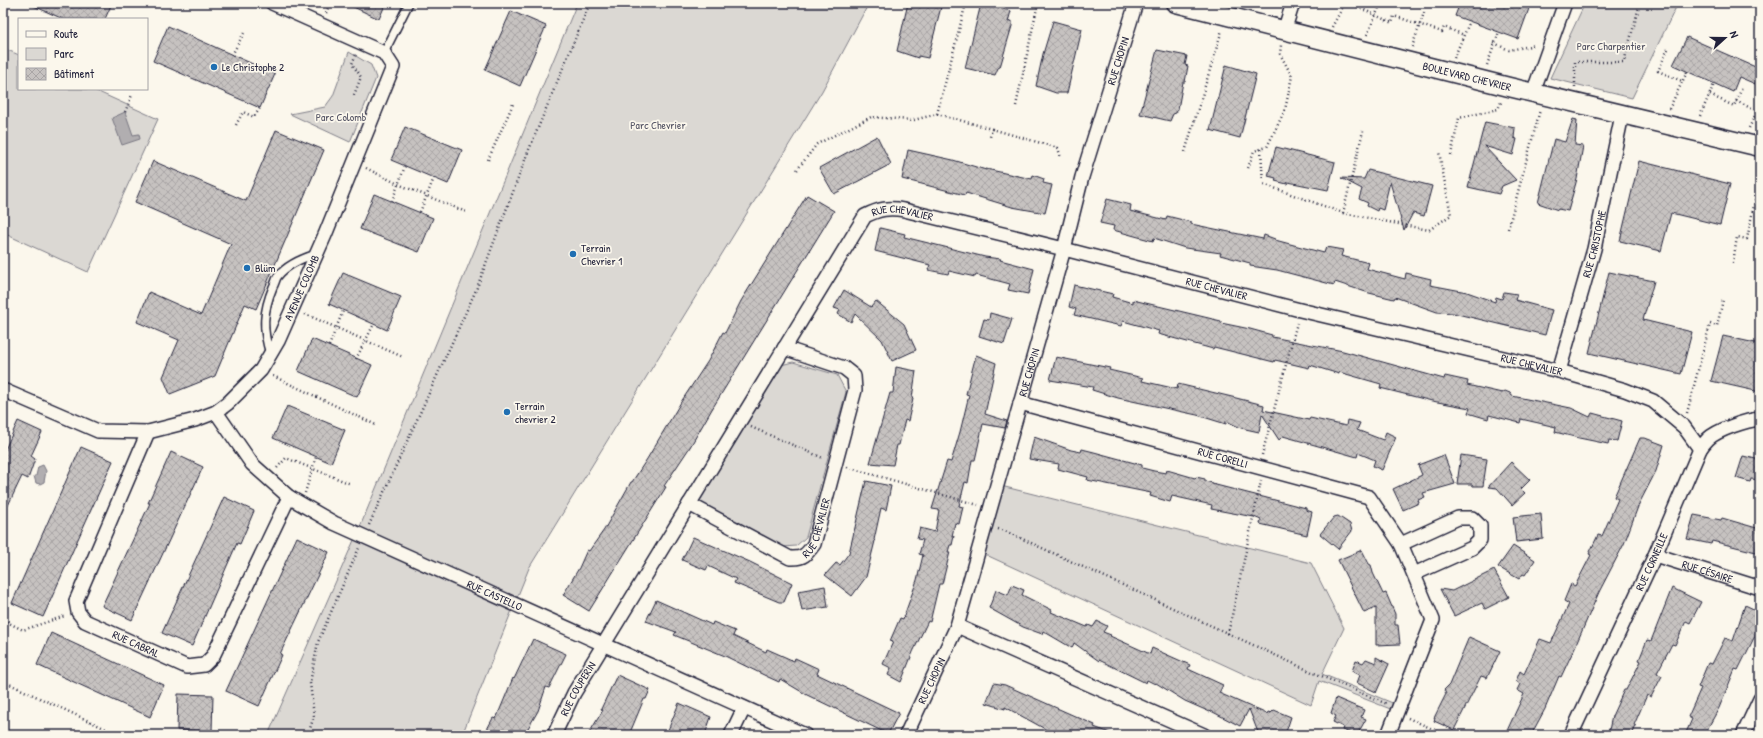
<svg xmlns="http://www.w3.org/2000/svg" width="1763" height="738" viewBox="0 0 1763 738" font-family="'Patrick Hand',sans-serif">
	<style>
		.green { fill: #dbd8d3; stroke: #7e7d87 }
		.water { fill: #b1aeb0; stroke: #787681 }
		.building { fill: url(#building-cross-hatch); stroke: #22223b }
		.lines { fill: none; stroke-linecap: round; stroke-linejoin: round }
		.lane-casing { stroke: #22223b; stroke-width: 10 }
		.street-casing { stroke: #22223b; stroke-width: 16 }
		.secondary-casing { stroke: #22223b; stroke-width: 21 }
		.path { stroke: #22223b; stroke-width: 2.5; stroke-dasharray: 1 3; stroke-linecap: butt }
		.lane { stroke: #fbf7ec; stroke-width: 7 }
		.street { stroke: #fbf7ec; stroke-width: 13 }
		.secondary { stroke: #fbf7ec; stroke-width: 18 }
		.poi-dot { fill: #1f6fb2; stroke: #fbf7ec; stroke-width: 1.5 }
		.labels { text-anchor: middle; stroke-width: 3.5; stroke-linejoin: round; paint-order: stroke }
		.park-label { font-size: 11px; fill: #505061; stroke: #fbf7ec }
		.street-label { font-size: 11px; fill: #22223b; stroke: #fbf7ec }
		.poi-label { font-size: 11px; fill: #22223b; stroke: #fbf7ec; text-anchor: start }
	</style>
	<defs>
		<pattern id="building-cross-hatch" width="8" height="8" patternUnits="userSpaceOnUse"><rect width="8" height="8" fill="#c6c2c0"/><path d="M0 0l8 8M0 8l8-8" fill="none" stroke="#aaa6a6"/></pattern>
	</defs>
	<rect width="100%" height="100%" fill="#fbf7ec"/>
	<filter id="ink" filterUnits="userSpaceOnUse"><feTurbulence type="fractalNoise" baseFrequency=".025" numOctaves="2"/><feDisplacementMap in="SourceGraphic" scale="8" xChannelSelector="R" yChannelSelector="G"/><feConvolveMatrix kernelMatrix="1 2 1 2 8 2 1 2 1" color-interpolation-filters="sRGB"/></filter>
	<g filter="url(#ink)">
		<g class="green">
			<path d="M577 3H869L822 91 529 568 462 735H268L362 522Z"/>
			<path d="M1585 3H1678L1632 98 1550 78Z"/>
			<path d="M3 48 19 55V89H92L158 119 88 272 3 233Z"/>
			<path d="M349 52 371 65 376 78 350 142 290 114 325 107 333 96Z"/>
			<path d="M793 362 837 375 846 392 806 537 796 546 783 547 694 502 781 365Z"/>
			<path d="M1001 486 1311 563 1344 628 1322 674 1395 704 1393 710 1319 681 1311 705 982 553Z"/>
		</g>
		<g class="water">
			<path d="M125 112 133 135 139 134 140 139 122 145 112 118Z"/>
			<path d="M43 465 46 471 44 482 40 484 36 483 34 476H36L38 467Z"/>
		</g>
		<g class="building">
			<path d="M27 3H112L105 19H63Z"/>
			<path d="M345 3H386L379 19Z"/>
			<path d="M908 3H942L928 58 918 56V58L897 51Z"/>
			<path d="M1460 3H1531L1518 39 1455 16Z"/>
			<path d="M981 4 1011 11 1008 22 1012 21V26L1000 67 998 68 995 75 965 68Z"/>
			<path d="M511 11 546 26 520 86 485 70Z"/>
			<path d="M1053 21 1082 29 1067 93H1056L1036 86 1043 54Z"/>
			<path d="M168 26 275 74 260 108 153 61Z"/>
			<path d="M1687 37 1760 69V86L1739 77 1733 92 1673 65Z"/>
			<path d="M1157 50 1187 56 1185 65 1188 66 1185 82H1183L1178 109 1176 113 1173 114 1170 121 1140 114Z"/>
			<path d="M1226 65 1256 74 1240 138 1210 130Z"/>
			<path d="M1573 119 1577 120 1575 145 1583 146 1577 179 1568 211 1558 209V210L1538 203 1554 139 1565 142Z"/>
			<path d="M1485 122 1515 128 1514 138 1517 139 1513 155 1484 146 1516 180 1502 186 1499 194 1468 187Z"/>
			<path d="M405 127 462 150 448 184 391 160Z"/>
			<path d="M276 130 324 150 256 309 245 304 215 376 170 394 163 377 179 340 137 322 149 292 201 315 231 244 135 202 153 161 246 201Z"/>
			<path d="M877 136 891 164 834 194 819 168Z"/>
			<path d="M1276 147 1335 162 1328 190 1288 182 1287 184 1275 181 1276 178 1268 176Z"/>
			<path d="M908 150 953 160 986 170V169L1032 179 1033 175 1044 179 1043 183 1052 185 1045 213 1012 207 966 193 965 195 902 179Z"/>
			<path d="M1639 161 1730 184 1720 225 1671 213 1661 251 1620 241Z"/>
			<path d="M1368 170 1432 186 1424 216 1413 213 1404 230 1390 182 1383 210 1378 208 1377 211 1367 206 1368 203 1359 199 1362 189 1341 178 1364 179Z"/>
			<path d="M374 194 433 218 419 252 360 229Z"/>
			<path d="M807 195 834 211 712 409 690 447 664 486 666 487 589 611 563 595 579 568 587 550 589 551 604 530 631 482H632L647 459 681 402 708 361 723 332 725 333 741 301Z"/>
			<path d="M1107 199 1131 205 1130 211 1166 220 1167 216 1191 222V224L1263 239 1264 235 1275 239V240L1324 253 1326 247 1343 250 1341 256 1369 263 1367 269 1405 279 1406 273 1431 279 1430 285 1467 292 1495 302 1496 297 1502 299 1504 292 1517 294 1515 300 1552 310 1545 335 1453 313 1437 312 1395 297 1394 299 1369 293 1335 282 1334 285 1277 270 1250 266V263L1220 255 1221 253 1185 248 1154 238 1153 241 1113 230 1114 226 1100 223Z"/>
			<path d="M880 228 905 234 904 237 985 257 1001 259 1000 260 1034 269 1028 294 1008 290 1010 284 976 275 975 277 949 271 948 274 928 270 930 265 875 251Z"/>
			<path d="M1609 272 1654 281 1643 320 1692 332 1681 374 1589 353Z"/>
			<path d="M343 273 401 297 387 330 329 304Z"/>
			<path d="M1074 285 1113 294 1112 297 1133 303V300L1221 321V323L1250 329 1272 335V337L1343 351 1444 379 1445 376 1468 381 1467 385 1502 393 1505 391 1510 393 1512 396 1571 408 1590 417 1592 413 1622 421 1617 441 1609 440 1608 444 1579 438 1555 432 1556 427 1521 419 1520 423 1489 415 1488 419 1468 413 1470 408 1432 401 1380 388 1381 384 1339 372V374L1310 365 1309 368 1275 360 1274 362 1214 347 1213 349 1158 334 1159 331 1123 321 1121 326 1074 315 1076 309 1069 307Z"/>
			<path d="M844 290 871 307 876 301 904 324 916 350 892 361 882 340 855 314 851 322 838 314 840 310 834 308Z"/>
			<path d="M990 313 1012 319 1004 344 979 336 984 319 989 320Z"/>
			<path d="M1723 336 1760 344V392L1711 381Z"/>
			<path d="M312 339 372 365 357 397 298 371Z"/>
			<path d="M976 355 996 363 985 414 1007 421 1005 428 983 424 975 460H972L968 483 965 482 959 506 963 507 959 524 955 523 952 536H954L952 545H950L948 552H950L942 584H939L930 622 928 621 913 652 901 682 888 675 891 668 883 664 893 642 890 641 900 618 903 619 917 580 923 555 919 554 923 540 917 539 920 528 935 532 939 510 932 509 947 461 951 462 960 432 969 395 966 394Z"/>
			<path d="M1056 357 1110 368 1109 370 1143 378 1142 381 1177 389 1178 384 1232 397 1264 405 1263 410 1309 420 1310 418 1346 426 1347 420 1360 423 1357 430 1383 440 1386 432 1396 437 1382 470 1373 466 1375 460 1358 453 1357 457 1283 436 1279 440 1262 414 1259 432 1241 428 1226 421V424L1197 415 1118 398 1092 390 1093 387 1050 380Z"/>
			<path d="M896 367 916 371 912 398 913 399 908 421 905 420 899 445H897L893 465 870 463 890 393H893Z"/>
			<path d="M287 406 345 430 331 463 273 438Z"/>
			<path d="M18 421 42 432 31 456 35 459 28 479 22 476 3 516V454Z"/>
			<path d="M1034 437 1071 450 1081 452 1082 449 1094 452 1142 465V468L1154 471 1166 473 1167 470 1195 478 1196 477 1205 479V481L1212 483V484L1306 508V510L1312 512 1307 535 1260 524 1261 520 1254 517 1211 509 1212 505 1172 496 1170 502 1150 496 1151 493 1087 480 1088 477 1058 469 1059 464 1029 459Z"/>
			<path d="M1640 438H1645L1664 445 1656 471 1639 504 1624 544 1599 592 1575 647 1561 677 1559 676 1545 709 1531 735H1505L1524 694 1517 690 1520 684 1516 681 1520 671 1524 674 1540 639 1551 643 1569 604 1564 601 1571 584 1575 586 1591 555 1589 554 1598 535 1602 536 1618 499 1614 497Z"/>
			<path d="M81 447 113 461 43 617 12 603Z"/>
			<path d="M171 452 203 467 132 620 102 606 150 503H148Z"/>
			<path d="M1444 455 1455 484 1423 493 1425 497 1418 500 1419 503 1403 510 1393 489 1422 475 1418 465Z"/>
			<path d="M1461 455 1487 459 1483 486H1473L1472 484H1457Z"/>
			<path d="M1743 456 1760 460V480L1751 479 1750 482 1736 478Z"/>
			<path d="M1511 462 1530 480 1521 489 1525 493 1512 505 1497 488 1488 487Z"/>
			<path d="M866 481 891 486 886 510 881 508 874 540 875 541 866 577 852 596 825 575 836 563 840 565 849 553Z"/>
			<path d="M224 497 254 511 240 544 237 543 192 646 162 633Z"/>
			<path d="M1541 514 1543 539 1516 542 1513 517Z"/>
			<path d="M1694 515 1721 520 1722 518 1760 529V553L1712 541 1711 544 1687 539Z"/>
			<path d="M1338 516 1350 524 1352 531 1338 549 1320 534 1334 517Z"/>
			<path d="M297 537 329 552 280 654 282 655 259 706 226 691Z"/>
			<path d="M693 537 750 562 792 583 784 602H779L734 583 736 579 708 566 706 570 682 560Z"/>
			<path d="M1513 546 1535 560 1525 575 1523 574 1519 579 1498 567Z"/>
			<path d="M1362 550 1369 564 1371 565 1373 573 1383 594 1386 593 1395 614V625H1398L1400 644 1376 645V608L1364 613 1338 560Z"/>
			<path d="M1494 570 1509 597 1485 609 1482 603 1454 616 1440 589 1452 591Z"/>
			<path d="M1012 585 1024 590 1022 595 1052 610 1051 612 1087 627 1088 625 1093 627 1097 621 1107 626 1103 632 1111 635 1110 636 1150 654 1152 648 1190 665 1188 669 1223 685 1219 693 1267 714 1268 712 1271 713 1274 710 1291 717 1285 735H1259L1249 709 1240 726 1211 711 1210 712 1185 701 1156 683 1155 684 1147 680 1146 683 1099 660V661L1074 643 1072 648 1043 631 1042 634 1023 627 989 608 996 590 1008 595Z"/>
			<path d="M825 586 828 607 802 611 798 591Z"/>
			<path d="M1672 588 1701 602 1690 623 1686 621 1675 645 1672 644 1657 673 1662 676 1651 697 1647 695 1634 725 1636 726 1632 735H1608L1612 716 1624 690H1626L1641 661 1639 660 1647 640 1651 641Z"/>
			<path d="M656 600 712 625 713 622 735 631 733 636 766 652 767 649 794 661 795 658 819 669 817 674 899 713 888 734 807 695 780 679 779 682 768 677 725 656 674 635 676 632 646 621Z"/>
			<path d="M1745 605 1760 612V626L1738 670 1735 669 1719 708 1704 735H1685L1692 719 1688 717 1701 688 1698 687 1708 663 1712 664 1725 638 1733 641Z"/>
			<path d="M51 633 164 685 150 717 37 665Z"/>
			<path d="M1469 637 1500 651 1487 678 1481 676 1454 730 1434 721 1435 718H1434L1446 694 1444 690 1449 685Z"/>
			<path d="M533 639 566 654 549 688 546 687 538 711 524 735H484L493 718 496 719 513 678 514 679Z"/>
			<path d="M1376 657 1389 664 1376 693V692L1357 683 1360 675 1352 671 1356 660 1363 663 1366 659 1376 663Z"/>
			<path d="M617 675 650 690 646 699H644L629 735H588L603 710 601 709Z"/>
			<path d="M994 683 1005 685 1095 725 1094 727 1113 734V735H1056L1005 707V709L986 703Z"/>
			<path d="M178 694 213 695 212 731 177 730Z"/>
			<path d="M1336 698 1364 710 1361 717 1366 719 1357 735 1342 730 1343 727 1333 722 1336 716 1331 713Z"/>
			<path d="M679 703 711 717 705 735H666Z"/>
		</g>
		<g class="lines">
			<g class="lane-casing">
				<g id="lane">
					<path d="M384 53 409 3"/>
					<path d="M270 354C262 329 263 311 273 287 275 284 276 278 278 276 287 265 303 258 316 254"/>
				</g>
			</g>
			<g class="street-casing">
				<g id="street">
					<path d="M1284 31 1293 3"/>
					<path d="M1533 93 1565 3"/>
					<path id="s1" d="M1559 371 1594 249 1622 115"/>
					<path id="s2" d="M3 390 98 431 148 432 195 420 216 412 228 403 261 370 278 341 325 235 393 67 384 53 272 3"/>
					<path id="s3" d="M1020 403 1369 497 1401 544 1433 620 1388 735"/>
					<path id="s4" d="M216 412 252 464 289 497 334 523 805 735"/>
					<path id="s5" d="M148 432 76 601 78 612 85 621 187 667 204 665 213 656 289 497"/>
					<path id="s6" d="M689 504 790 558C803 559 807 554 814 544L855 390 854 376 844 368 784 348"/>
					<path d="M1401 544 1458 518H1472L1480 526V540L1472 548 1414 574"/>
					<path id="s7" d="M1655 555 1760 588"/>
					<path d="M957 626 1204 735"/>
					<path id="s8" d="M554 735 574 693 865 216C879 209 889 207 904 210L1064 249 1300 310 1559 371 1625 390 1653 401 1684 427 1700 449"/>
					<path d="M731 735 744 708"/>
					<path id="s9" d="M906 735 957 626 1064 249 1082 177 1136 3"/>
					<path id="s10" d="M1571 735 1655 555 1700 449C1702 446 1705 442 1708 439 1717 430 1747 420 1760 419"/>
					<path d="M1743 735 1760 699"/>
				</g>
			</g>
			<g class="secondary-casing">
				<g id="secondary">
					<path id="s11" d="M1176 3 1509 87 1760 147"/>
				</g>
			</g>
			<g class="path">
				<path d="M1350 3 1392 23 1394 16 1442 32 1444 27 1464 35"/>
				<path d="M326 13 330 3"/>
				<path d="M1332 27 1345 3"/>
				<path d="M1367 35 1381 3"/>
				<path d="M1494 43 1509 50 1536 45"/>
				<path d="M1412 47 1425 10"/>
				<path d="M1668 49 1658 71 1682 81"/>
				<path d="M232 55 244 33"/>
				<path d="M1454 58 1470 21"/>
				<path d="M1487 65 1499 32"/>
				<path d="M1575 87V62H1624L1640 3"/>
				<path d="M354 95 361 77 352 64 356 54"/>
				<path d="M1710 95 1734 106 1742 88"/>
				<path d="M1736 101 1757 111"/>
				<path d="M1016 106 1038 3"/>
				<path d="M1669 109 1687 72"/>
				<path d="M125 112 132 95"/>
				<path d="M937 114 992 129 990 137"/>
				<path d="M1700 116 1714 84"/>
				<path d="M910 121 937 114 966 3"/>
				<path d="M236 125 243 112 254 117 260 108"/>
				<path d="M1749 128 1760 105"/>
				<path d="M992 129 1058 148 1061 158"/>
				<path d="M1261 149 1263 184 1343 213 1429 230 1451 215 1439 152"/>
				<path d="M1185 152 1222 30"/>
				<path d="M1451 155 1459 118 1498 109 1502 100"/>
				<path d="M488 160 513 104"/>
				<path d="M366 168 398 184 466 212"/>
				<path d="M1248 168 1254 151 1267 147 1285 110 1292 76 1280 54 1281 45"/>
				<path d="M797 170 817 144 871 117 911 120"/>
				<path d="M392 201 405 166"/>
				<path d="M420 212 434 178"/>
				<path d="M1343 213 1363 131"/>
				<path d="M1508 229 1540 110"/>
				<path d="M1733 263 1737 237 1747 239 1760 176"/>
				<path d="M305 314 403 357"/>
				<path d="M329 346 343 311"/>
				<path d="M356 359 374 324"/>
				<path d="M273 376 376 425"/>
				<path d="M1687 413 1710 324 1717 326 1723 300"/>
				<path d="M751 427 823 458"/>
				<path d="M1262 455 1297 323"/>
				<path d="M847 467 978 505"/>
				<path d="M277 468 286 458 351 484"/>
				<path d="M305 493 316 457"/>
				<path d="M369 525 476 290 528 152 590 3"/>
				<path d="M998 529 1005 531 1312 672 1387 704"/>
				<path d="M3 620 23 630 65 616"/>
				<path d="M1228 634 1261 481"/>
				<path d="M3 681 119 735"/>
				<path d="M1408 718 1446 735"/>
				<path d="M308 735 314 716 310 683 318 642 359 548"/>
			</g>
			<use href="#lane" class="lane"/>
			<use href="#street" class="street"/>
			<use href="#secondary" class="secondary"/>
		</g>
	</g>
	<g class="poi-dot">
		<circle cx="214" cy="67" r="4"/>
		<circle cx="573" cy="254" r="4"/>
		<circle cx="247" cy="268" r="4"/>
		<circle cx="507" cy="412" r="4"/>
	</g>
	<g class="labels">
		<g class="park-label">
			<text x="1611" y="50">Parc Charpentier</text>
			<text x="341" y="121">Parc Colomb</text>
			<text x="658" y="129">Parc Chevrier</text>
		</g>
		<g class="street-label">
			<text dy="4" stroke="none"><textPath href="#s9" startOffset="708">RUE CHOPIN</textPath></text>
			<text dy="4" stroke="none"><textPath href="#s11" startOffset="300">BOULEVARD CHEVRIER</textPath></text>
			<text dy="4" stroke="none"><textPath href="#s8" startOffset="644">RUE CHEVALIER</textPath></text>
			<text dy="4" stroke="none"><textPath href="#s1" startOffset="132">RUE CHRISTOPHE</textPath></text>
			<text dy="4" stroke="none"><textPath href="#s2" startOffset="378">AVENUE COLOMB</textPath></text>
			<text dy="4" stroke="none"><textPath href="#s8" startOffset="968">RUE CHEVALIER</textPath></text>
			<text dy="4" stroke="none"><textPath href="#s8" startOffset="1292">RUE CHEVALIER</textPath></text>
			<text dy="4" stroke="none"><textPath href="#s9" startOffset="384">RUE CHOPIN</textPath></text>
			<text dy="4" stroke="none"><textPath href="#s3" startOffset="210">RUE CORELLI</textPath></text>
			<text dy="4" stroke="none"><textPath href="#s6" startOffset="160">RUE CHEVALIER</textPath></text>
			<text dy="4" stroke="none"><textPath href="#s10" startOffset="191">RUE CORNEILLE</textPath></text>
			<text dy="4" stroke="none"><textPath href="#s7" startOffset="55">RUE CÉSAIRE</textPath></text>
			<text dy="4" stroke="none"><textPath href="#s4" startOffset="341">RUE CASTELLO</textPath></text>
			<text dy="4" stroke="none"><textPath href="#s5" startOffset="262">RUE CABRAL</textPath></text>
			<text dy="4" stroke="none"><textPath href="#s9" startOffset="60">RUE CHOPIN</textPath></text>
			<text dy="4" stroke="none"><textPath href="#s8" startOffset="52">RUE COUPERIN</textPath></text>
		</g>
		<g class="poi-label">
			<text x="222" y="71">Le Christophe 2</text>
			<text x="581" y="252">Terrain<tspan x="581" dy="13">Chevrier 1</tspan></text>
			<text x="255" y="272">Blüm</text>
			<text x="515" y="410">Terrain<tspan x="515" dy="13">chevrier 2</tspan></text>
		</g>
	</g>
	<rect width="1763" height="738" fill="none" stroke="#fbf7ec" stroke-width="16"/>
	<rect x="8" y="8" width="1747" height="722" fill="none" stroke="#22223b" stroke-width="1.5" filter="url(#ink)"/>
	<rect x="18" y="18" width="130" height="72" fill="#fbf7ec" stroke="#a4a2a5"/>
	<rect x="26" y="31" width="20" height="6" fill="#fbf7ec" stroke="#a4a2a5"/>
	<text x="54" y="38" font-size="12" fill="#22223b">Route</text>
	<rect x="26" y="48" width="20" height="12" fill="#dbd8d3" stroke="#a4a2a5"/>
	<text x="54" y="58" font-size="12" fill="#22223b">Parc</text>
	<rect x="26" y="68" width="20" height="12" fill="url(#building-cross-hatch)" stroke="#a4a2a5"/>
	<text x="54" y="78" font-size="12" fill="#22223b">Bâtiment</text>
	<g transform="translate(1725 38) rotate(69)" stroke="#fbf7ec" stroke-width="3" paint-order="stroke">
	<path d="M0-3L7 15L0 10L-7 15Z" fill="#22223b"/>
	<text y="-6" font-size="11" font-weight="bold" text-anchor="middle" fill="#22223b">N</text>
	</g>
</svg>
